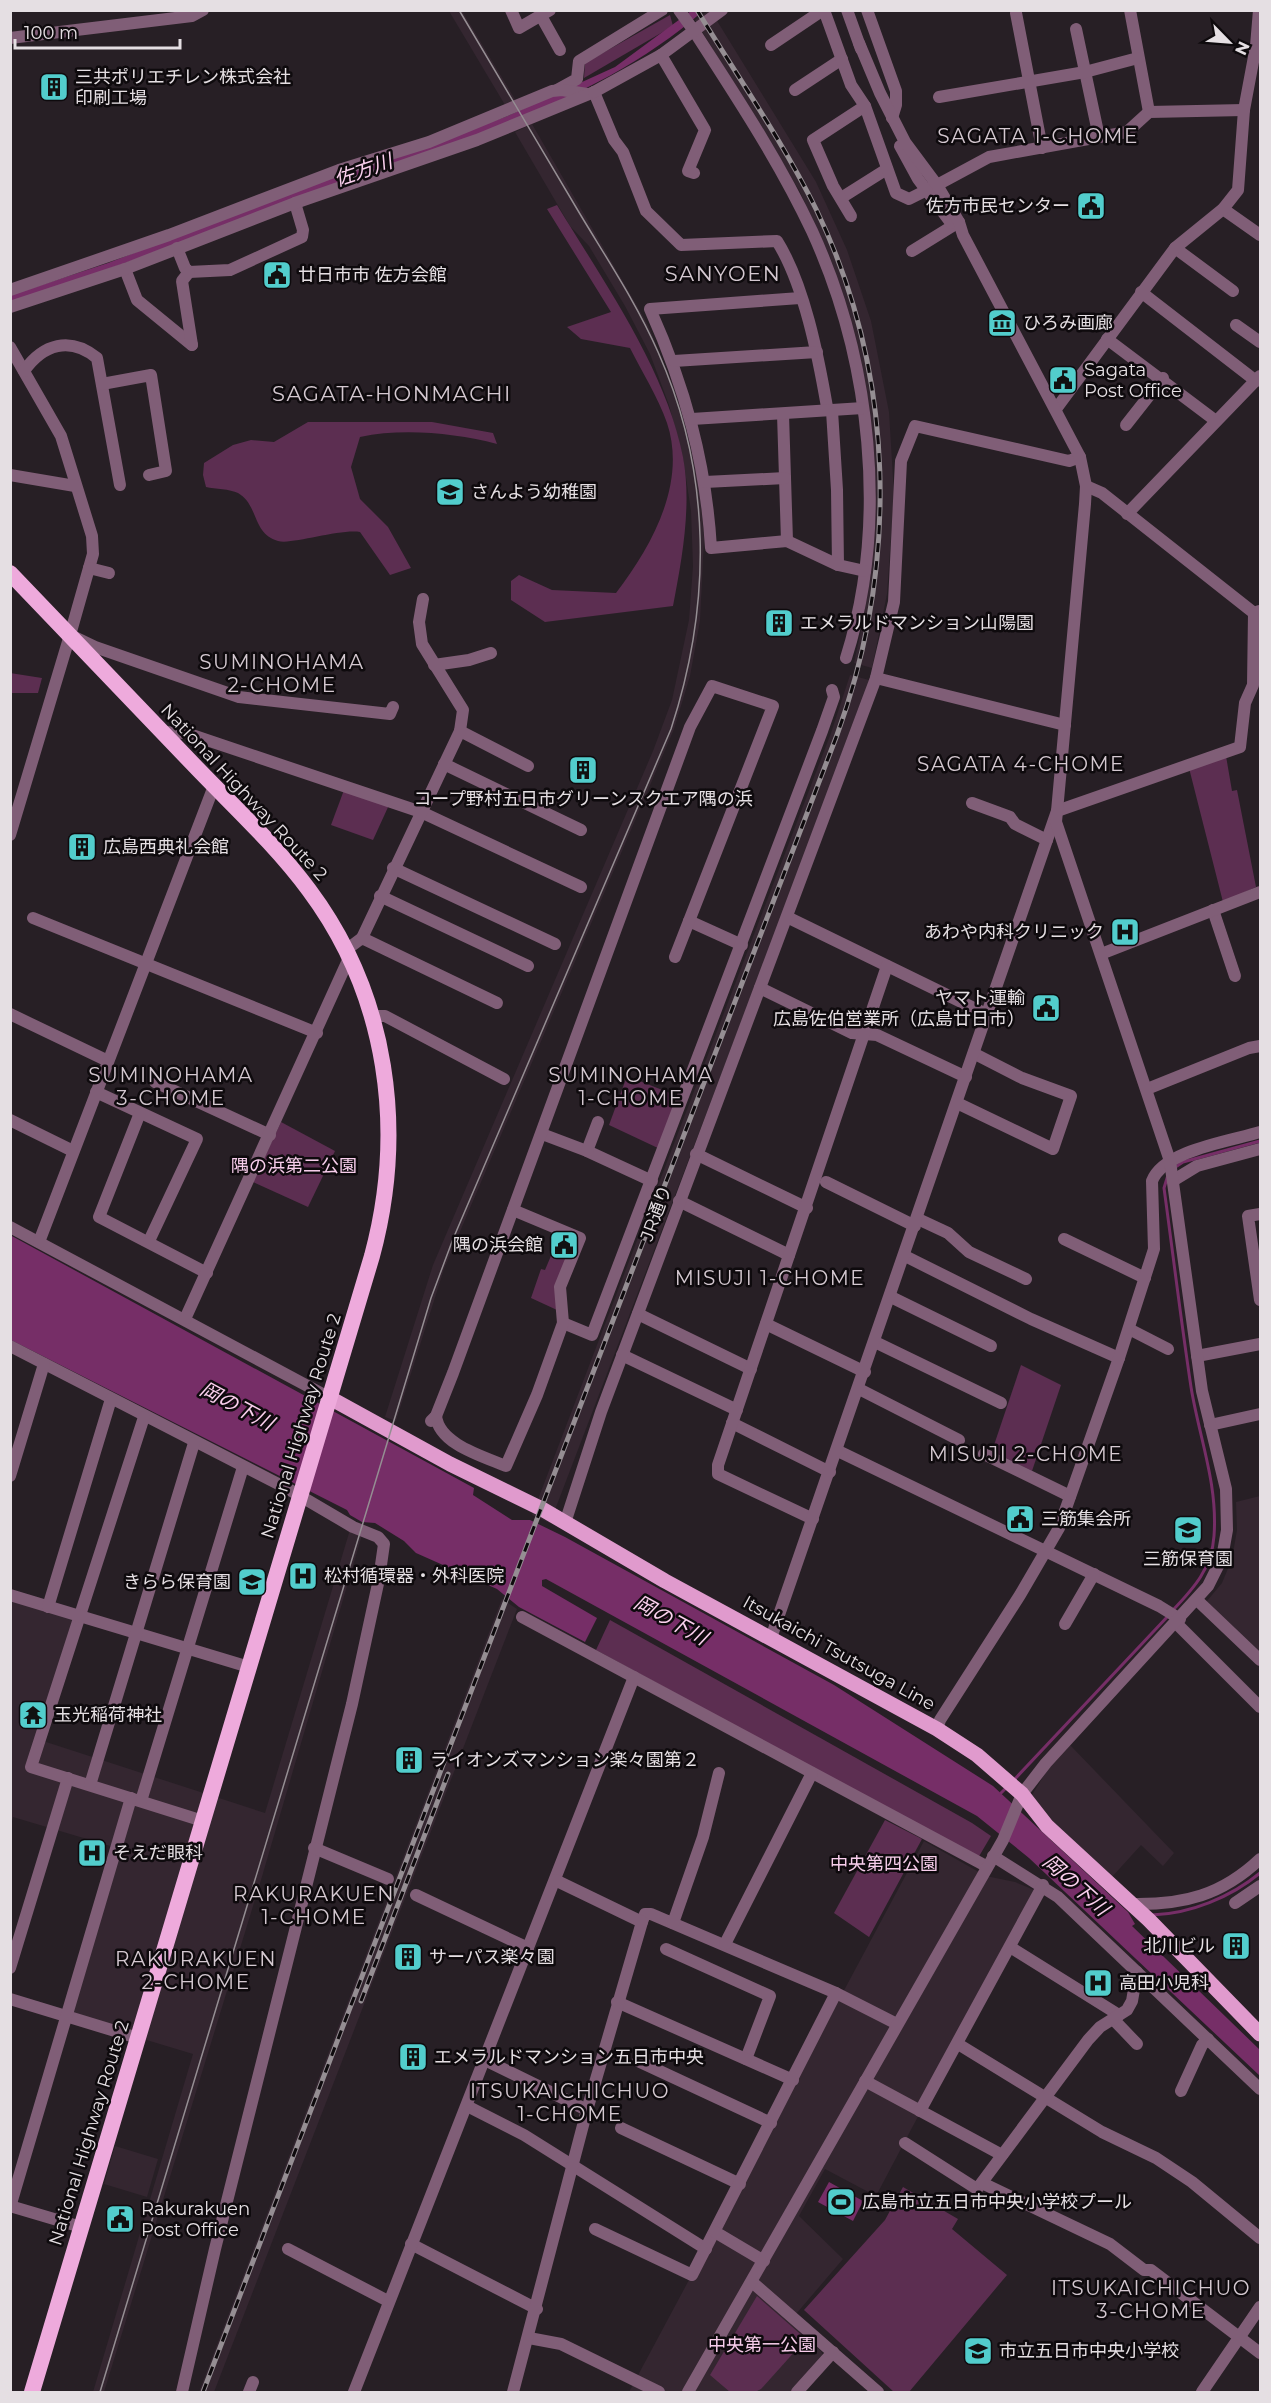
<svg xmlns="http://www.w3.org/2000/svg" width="1271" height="2403" viewBox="0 0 1271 2403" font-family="Montserrat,'Noto Sans JP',sans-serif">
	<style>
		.built { fill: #342630 }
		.green { fill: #5c2e51 }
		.water { fill: #762e67 }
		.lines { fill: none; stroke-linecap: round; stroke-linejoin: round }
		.stream { stroke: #762e67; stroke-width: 3 }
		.minor { stroke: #805e77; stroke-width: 12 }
		.tertiary { stroke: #805e77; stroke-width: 12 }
		.primary { stroke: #e09acd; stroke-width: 15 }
		.trunk { stroke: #eeaadc; stroke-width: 16 }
		.tram { stroke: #958e93; stroke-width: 1.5 }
		.rail-casing { stroke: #958e93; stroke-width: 5 }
		.rail { stroke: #0e0a0d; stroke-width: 3; stroke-dasharray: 9; stroke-linecap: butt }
		.labels { text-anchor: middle; stroke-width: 5; stroke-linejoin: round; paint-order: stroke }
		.poi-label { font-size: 18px; fill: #e5dfe3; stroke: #0e0a0d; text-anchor: start }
		.street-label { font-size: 18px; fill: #e5dfe3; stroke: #0e0a0d }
		.park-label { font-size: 18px; fill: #f7cdeb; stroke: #0e0a0d }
		.neighbourhood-label { font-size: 20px; letter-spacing: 1.5px; fill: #d4c8d0; stroke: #0e0a0d }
		.water-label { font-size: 20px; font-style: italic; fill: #fbd0ee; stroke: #0e0a0d }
		.quarter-label { font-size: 21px; letter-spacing: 1.5px; fill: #d4c8d0; stroke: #0e0a0d }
	</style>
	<rect width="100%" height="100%" fill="#271f25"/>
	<g class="built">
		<path d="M449 11H462L516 101 505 105Z"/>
		<path d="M708 11H711L816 182 847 250 871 321 889 412 894 494 887 594 872 668 854 663 864 616 873 543 867 397 852 326 830 257 799 190 695 20Z"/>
		<path d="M532 124 648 325 680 402 699 483 704 538 700 621 690 676 674 729 444 1269 396 1421 385 1417 433 1265 653 751 672 700 689 620 693 566 691 511 683 458 669 405 650 354 625 306 589 246 570 226 515 132Z"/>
		<path d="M850 675 869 680 858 716 550 1523 532 1515 831 733Z"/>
		<path d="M1260 1496V1655L1208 1607 1207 1601 1222 1583 1232 1559 1237 1530 1236 1502Z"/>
		<path d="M352 1523 364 1528 261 1880 104 2392H93L193 2054 67 2016 117 1848 13 1817 11 1826V1596L80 1617 40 1740 265 1813Z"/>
		<path d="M502 1599 517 1609 214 2392H199Z"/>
		<path d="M1070 1745 1174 1853 1163 1866 1141 1845 1111 1878 1050 1820 1032 1795 1048 1769Z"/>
		<path d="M924 1841 986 1876 1015 1882 1037 1891 876 2196 825 2169 799 2216 843 2259 790 2321 821 2351 824 2358 793 2392H629Z"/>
		<path d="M115 2146 158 2159 147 2197 104 2184Z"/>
	</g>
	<g class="green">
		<path d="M670 15 673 26 584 78 585 63Z"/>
		<path d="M557 205C603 281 666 369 683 457 692 505 682 559 673 606L545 622 511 600V581L519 575 552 590 616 593C652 546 687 483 667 423 658 397 642 372 630 348L581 339 567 327 611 312 547 209Z"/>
		<path d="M308 422H432L493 433 497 444C454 433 403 428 360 437L351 467 360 499 388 527 411 568 390 575 360 532C338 529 292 545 278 541 252 534 259 505 238 493 230 489 215 489 206 487L203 475 204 463 233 445 251 440 274 442Z"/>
		<path d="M10 673 42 678 38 693H11Z"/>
		<path d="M1226 756 1232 791 1237 790 1256 887 1223 902 1189 768Z"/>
		<path d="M344 790 389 805 373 840 331 825Z"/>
		<path d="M627 1076 680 1097 660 1149 609 1125Z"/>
		<path d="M281 1122 335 1151 308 1207 253 1182Z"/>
		<path d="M553 1251 568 1257 557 1310 531 1298 541 1269 545 1270Z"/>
		<path d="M1021 1365 1061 1385 1032 1471 992 1451Z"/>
		<path d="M610 1620 972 1823 991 1836 978 1858 596 1650Z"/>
		<path d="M885 1820 922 1839 869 1937 834 1913Z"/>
		<path d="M903 2187 958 2219 952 2229 1007 2275 909 2392H894L804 2310 885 2220Z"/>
		<path d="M757 2296 806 2339 761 2389 755 2392H730L710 2375Z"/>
	</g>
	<g class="water">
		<path d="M691 11H703C605 97 478 134 358 178 242 221 127 264 11 302V295L108 263 294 191 505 117 615 67Z"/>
		<path d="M10 1235 474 1488 473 1495 512 1520H530L565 1537 834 1685 993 1786 1128 1912 1135 1924 1132 1926 1260 2050V2076L1029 1858 977 1816 546 1579 542 1580V1586L597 1618 585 1642 519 1607 497 1589 416 1553 404 1541 375 1523 362 1522 350 1515 347 1510 11 1340Z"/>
		<path d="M829 2182 863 2201 853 2221 818 2202Z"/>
	</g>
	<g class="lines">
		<g class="stream">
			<path d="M1174 1168 1183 1162 1260 1141"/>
			<path d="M1168 1175 1164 1188C1173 1254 1181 1321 1191 1387 1199 1437 1218 1484 1214 1536 1212 1568 1194 1588 1173 1610"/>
			<path d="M1013 1781 1169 1615"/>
			<path d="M1001 1793 1006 1788"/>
			<path d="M1152 1915C1190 1914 1231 1897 1260 1873"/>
		</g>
		<g class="minor">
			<path d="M511 10 519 28 550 10"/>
			<path d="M867 10 896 91V105L892 118"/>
			<path d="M1130 10 1149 112"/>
			<path d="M1016 13 1042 148"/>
			<path d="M541 16 560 50"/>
			<path d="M1076 29 1099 137"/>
			<path d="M694 31C736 96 779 161 812 231 871 360 889 522 846 658"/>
			<path d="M10 38 192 16 203 10"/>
			<path d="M771 45 823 10"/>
			<path d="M661 55 705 130 688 171 694 173"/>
			<path d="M557 90 577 79 579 61 662 10"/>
			<path d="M795 90 842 59"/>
			<path d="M594 92 614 140 623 152 646 211 681 245 777 241C804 284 818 355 827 407L832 411 837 490 838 565"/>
			<path d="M939 97 1085 72 1138 58"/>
			<path d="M937 185 989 157 1127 132 1149 112 1244 110"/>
			<path d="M841 198 887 169"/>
			<path d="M1223 209 1260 235"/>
			<path d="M851 216 833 186 813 140 865 106"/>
			<path d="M177 248 185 268 189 272 230 270 302 237 303 230 295 203"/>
			<path d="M1175 248 1233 291"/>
			<path d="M912 251 959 222"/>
			<path d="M125 269 137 300 192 345"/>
			<path d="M189 272 182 281 192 345"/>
			<path d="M10 290 169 235 339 170 429 142 552 91 562 90 587 94"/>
			<path d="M1141 292 1256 381"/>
			<path d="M800 298 650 309C685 387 706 463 711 548L787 541 838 565 865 571"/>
			<path d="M10 307 125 269 295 203 477 140 594 92"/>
			<path d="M1236 325 1260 342"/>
			<path d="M1107 339 1216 421"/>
			<path d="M10 347 61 436 92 536 93 554 70 635 95 647 239 697 390 714 393 707"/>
			<path d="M674 361 817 352"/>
			<path d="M24 371C43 344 70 336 97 358L120 485"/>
			<path d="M102 384 151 375 166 471 149 475"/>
			<path d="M1056 409 1175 248 1223 209 1238 190 1244 110 1256 46 1259 10"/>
			<path d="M783 414 787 541"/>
			<path d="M692 419 863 408"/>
			<path d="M1126 425 1163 378"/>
			<path d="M10 475 75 486"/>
			<path d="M705 482 785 478"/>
			<path d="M1086 486 1102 493 1254 613 1259 611"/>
			<path d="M1127 514 1260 376"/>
			<path d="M89 568 109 573"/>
			<path d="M434 665 469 660 491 653"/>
			<path d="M876 678 1065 725"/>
			<path d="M460 731 528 766"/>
			<path d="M163 732 186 733 421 812 581 887"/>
			<path d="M444 764 581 830"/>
			<path d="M972 803 1010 817 1015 824 1047 840"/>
			<path d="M393 868 555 944"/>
			<path d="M380 896 528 966"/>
			<path d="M1213 910 1235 976"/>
			<path d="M787 917 988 1015"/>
			<path d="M33 918 317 1033"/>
			<path d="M689 921 742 945"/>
			<path d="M362 938 460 731 463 710 422 644 419 622 423 599"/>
			<path d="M346 950 362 938 497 1003"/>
			<path d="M1101 954 1260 892"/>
			<path d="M760 988 852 1033 877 1035 966 1077"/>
			<path d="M10 1014 108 1061"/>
			<path d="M372 1016H385L504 1079"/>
			<path d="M155 1082 270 1135"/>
			<path d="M1147 1089 1249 1048 1260 1046"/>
			<path d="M96 1092 197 1139 149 1241"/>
			<path d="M957 1103 1053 1149 1071 1096 1022 1078 975 1054"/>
			<path d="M140 1113 99 1217 207 1273"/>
			<path d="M10 1120 73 1151"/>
			<path d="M542 1134 587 1151 652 1181"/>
			<path d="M587 1151 598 1122"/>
			<path d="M696 1154 807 1208"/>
			<path d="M1174 1180 1197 1166 1260 1149"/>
			<path d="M826 1182 915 1226"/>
			<path d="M679 1201 789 1255"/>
			<path d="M1260 1214 1248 1216 1260 1300"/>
			<path d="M918 1219 948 1233 969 1252 1026 1279"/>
			<path d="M10 1227 330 1398"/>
			<path d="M1064 1239 1145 1278"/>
			<path d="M39 1242 214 786"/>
			<path d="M905 1256 1031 1319 1119 1358"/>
			<path d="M891 1297 991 1346"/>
			<path d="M638 1314 751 1369"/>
			<path d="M185 1319 349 958"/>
			<path d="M563 1323 592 1335 822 731 834 697 832 690"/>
			<path d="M766 1324 865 1372"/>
			<path d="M1129 1329 1168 1349"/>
			<path d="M875 1342 1001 1403"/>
			<path d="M10 1346 290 1490 353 1527 378 1537 384 1544 379 1579 352 1704 215 2249 182 2392"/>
			<path d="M622 1355 737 1410"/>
			<path d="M1197 1356 1260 1344"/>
			<path d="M859 1389 959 1440"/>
			<path d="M436 1416C439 1444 482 1456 506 1466L537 1395 563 1323 560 1287 580 1238 513 1210"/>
			<path d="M144 1417 31 1767 203 1821"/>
			<path d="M431 1421 436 1416 453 1373 690 727 712 686 773 706 675 957"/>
			<path d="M732 1423 830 1472"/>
			<path d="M1210 1425 1260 1414"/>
			<path d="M838 1451 1159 1606 1180 1619"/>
			<path d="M984 1454 1070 1496"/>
			<path d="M10 1476 44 1364"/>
			<path d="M813 1519 718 1474V1465L887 966"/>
			<path d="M565 1523 601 1412 876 678 894 602 901 461 915 426 1069 461 1080 457"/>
			<path d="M10 1595 249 1667"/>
			<path d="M1197 1600 1260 1660"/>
			<path d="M48 1607 111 1399"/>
			<path d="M522 1617 986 1866"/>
			<path d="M1176 1623 1260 1707"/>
			<path d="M1065 1624 1094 1574"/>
			<path d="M771 1638 1057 811 1240 747 1245 703 1253 685 1254 613"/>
			<path d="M937 1729 940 1720 1020 1595 1059 1528 1119 1358 1154 1249 1152 1181C1164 1150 1231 1141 1260 1132"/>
			<path d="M90 1785 194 1443"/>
			<path d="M141 1801 243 1467"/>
			<path d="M314 1848 388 1879"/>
			<path d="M993 1856 1058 1897 1260 2089"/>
			<path d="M416 1895 528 1948"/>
			<path d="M1235 1903 1260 1886"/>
			<path d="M1132 1904C1184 1905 1222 1895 1260 1859"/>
			<path d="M642 1922 645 1914H651L836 1993 897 2024"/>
			<path d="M673 1923 703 1837 719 1773"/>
			<path d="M725 1944 812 1773"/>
			<path d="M1010 1947 1119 2015"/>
			<path d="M666 1949 770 1996 746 2059"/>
			<path d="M10 1968 68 1778"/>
			<path d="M10 1999 138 2038"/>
			<path d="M617 2002 793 2080"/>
			<path d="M1113 2019 1137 2044"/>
			<path d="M958 2044 1102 2132 1156 2158 1192 2182 1260 2238"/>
			<path d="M485 2060 587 2110"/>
			<path d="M638 2061 771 2123"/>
			<path d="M865 2081 1002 2155"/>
			<path d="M1181 2091 1202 2045 1208 2039"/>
			<path d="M467 2106 524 2135 706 2249"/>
			<path d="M920 2111 1043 1885"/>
			<path d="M621 2128 740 2184"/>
			<path d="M905 2143 977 2189 1088 2040 1100 2027 1127 2010 1132 2001 1137 1972"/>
			<path d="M982 2183 1110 2244 1144 2270H1151L1260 2353"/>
			<path d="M10 2206 81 2227"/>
			<path d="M10 2207 131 1798"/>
			<path d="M595 2229 692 2275 836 1993"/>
			<path d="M715 2232 764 2261"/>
			<path d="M411 2244 537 2309"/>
			<path d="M288 2249 388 2301"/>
			<path d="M529 2338 561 2344 659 2392"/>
			<path d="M249 2392 253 2382"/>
			<path d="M354 2392 634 1677"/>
			<path d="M513 2392 587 2110 642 1922 555 1880"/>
			<path d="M797 2392 833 2352"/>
			<path d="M1202 2392 1260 2307"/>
		</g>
		<g class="tertiary">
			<path d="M679 10 694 31"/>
			<path d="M824 10 851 85 865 106 896 193 909 199 933 187"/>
			<path d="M847 10 861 49"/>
			<path d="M594 92 661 55 722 10"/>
			<path d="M900 146 918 179 951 223"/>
			<path d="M10 835 70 635"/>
			<path d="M752 2282 878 2392"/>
			<path d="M688 2392 1003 1840 1022 1794 1046 1763 1208 1586 1222 1558 1227 1530 1226 1489 1202 1391 1170 1161 1056 822 1085 504 1086 486 1080 457 963 235 959 222 937 185 905 142 880 93 859 43"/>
		</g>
		<path class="primary" d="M330 1398 450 1464 542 1509 665 1581 937 1729 977 1755 1022 1794 1047 1826 1149 1920 1260 2034"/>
		<path class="trunk" d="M10 573C71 636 131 700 192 763 231 804 275 844 309 890 388 996 406 1130 372 1256L32 2392"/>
		<path class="tram" d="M100 2392 431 1298 453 1239 671 729C712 604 712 473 658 352 637 304 607 259 580 214 539 146 499 78 459 10"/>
		<g class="rail-casing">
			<g id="rail">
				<path d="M361 2001 448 1774"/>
				<path d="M203 2392 837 735C899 564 896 375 816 209 782 140 737 76 697 10"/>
			</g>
		</g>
		<use href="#rail" class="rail"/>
	</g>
	<defs>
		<g id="building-square" transform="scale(1.5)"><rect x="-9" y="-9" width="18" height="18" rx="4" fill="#52cdcc" stroke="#0e0a0d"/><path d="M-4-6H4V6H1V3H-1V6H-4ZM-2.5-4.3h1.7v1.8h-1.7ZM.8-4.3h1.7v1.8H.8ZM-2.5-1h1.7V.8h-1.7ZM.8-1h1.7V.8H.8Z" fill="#111"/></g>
		<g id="civic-square" transform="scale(1.5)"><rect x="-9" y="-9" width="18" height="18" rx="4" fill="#52cdcc" stroke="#0e0a0d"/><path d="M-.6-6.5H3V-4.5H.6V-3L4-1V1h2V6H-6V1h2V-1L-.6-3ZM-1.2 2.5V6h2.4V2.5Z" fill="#111"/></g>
		<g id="museum-square" transform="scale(1.5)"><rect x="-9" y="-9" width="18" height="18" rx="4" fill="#52cdcc" stroke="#0e0a0d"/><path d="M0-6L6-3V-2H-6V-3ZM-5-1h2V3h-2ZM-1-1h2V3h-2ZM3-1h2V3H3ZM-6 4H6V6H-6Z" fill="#111"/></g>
		<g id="school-square" transform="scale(1.5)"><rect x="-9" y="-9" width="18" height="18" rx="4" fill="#52cdcc" stroke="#0e0a0d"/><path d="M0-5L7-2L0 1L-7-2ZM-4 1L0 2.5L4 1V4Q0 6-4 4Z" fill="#111"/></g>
		<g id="hospital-square" transform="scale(1.5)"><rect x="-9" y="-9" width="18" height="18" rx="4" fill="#52cdcc" stroke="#0e0a0d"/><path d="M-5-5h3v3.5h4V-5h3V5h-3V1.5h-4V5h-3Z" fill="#111"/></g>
		<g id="temple-square" transform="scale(1.5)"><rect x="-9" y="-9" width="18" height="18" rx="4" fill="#52cdcc" stroke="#0e0a0d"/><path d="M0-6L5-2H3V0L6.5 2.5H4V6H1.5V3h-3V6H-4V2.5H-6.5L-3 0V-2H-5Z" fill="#111"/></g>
		<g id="stadium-square" transform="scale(1.5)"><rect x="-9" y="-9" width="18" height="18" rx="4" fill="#52cdcc" stroke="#0e0a0d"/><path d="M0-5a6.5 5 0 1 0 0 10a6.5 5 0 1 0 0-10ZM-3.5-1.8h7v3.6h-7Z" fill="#111"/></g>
	</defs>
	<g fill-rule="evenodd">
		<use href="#building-square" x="54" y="87"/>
		<use href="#civic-square" x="1091" y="206"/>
		<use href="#civic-square" x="277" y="275"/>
		<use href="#museum-square" x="1002" y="323"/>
		<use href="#civic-square" x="1063" y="380"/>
		<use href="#school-square" x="450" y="492"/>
		<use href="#building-square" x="779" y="623"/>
		<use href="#building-square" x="583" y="770"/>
		<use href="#building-square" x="82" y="847"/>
		<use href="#hospital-square" x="1125" y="932"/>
		<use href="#civic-square" x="1046" y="1008"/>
		<use href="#civic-square" x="564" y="1245"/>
		<use href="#civic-square" x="1020" y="1519"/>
		<use href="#school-square" x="1188" y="1530"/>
		<use href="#hospital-square" x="303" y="1576"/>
		<use href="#school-square" x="252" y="1582"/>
		<use href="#temple-square" x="33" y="1715"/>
		<use href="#building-square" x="409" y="1760"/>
		<use href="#hospital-square" x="92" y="1853"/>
		<use href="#building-square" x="1236" y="1946"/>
		<use href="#building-square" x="408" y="1957"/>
		<use href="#hospital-square" x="1098" y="1983"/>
		<use href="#building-square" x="413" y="2057"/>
		<use href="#stadium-square" x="841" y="2202"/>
		<use href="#civic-square" x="120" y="2219"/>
		<use href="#school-square" x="978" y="2351"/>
	</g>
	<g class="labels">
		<g class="poi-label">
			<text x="75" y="83">三共ポリエチレン株式会社<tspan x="75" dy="21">印刷工場</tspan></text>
			<text x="1070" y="212" text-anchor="end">佐方市民センター</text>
			<text x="298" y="281">廿日市市 佐方会館</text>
			<text x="1023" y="329">ひろみ画廊</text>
			<text x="1084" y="376">Sagata<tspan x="1084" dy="21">Post Office</tspan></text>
			<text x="471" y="498">さんよう幼稚園</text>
			<text x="800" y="629">エメラルドマンション山陽園</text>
			<text x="583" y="805" text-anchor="middle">コープ野村五日市グリーンスクエア隅の浜</text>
			<text x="103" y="853">広島西典礼会館</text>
			<text x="1104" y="938" text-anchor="end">あわや内科クリニック</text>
			<text x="1025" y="1004" text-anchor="end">ヤマト運輸<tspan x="1025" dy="21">広島佐伯営業所（広島廿日市）</tspan></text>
			<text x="543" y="1251" text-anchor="end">隅の浜会館</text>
			<text x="1041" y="1525">三筋集会所</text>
			<text x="1188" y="1565" text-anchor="middle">三筋保育園</text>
			<text x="324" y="1582">松村循環器・外科医院</text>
			<text x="231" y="1588" text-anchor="end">きらら保育園</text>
			<text x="54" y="1721">玉光稲荷神社</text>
			<text x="430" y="1766">ライオンズマンション楽々園第２</text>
			<text x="113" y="1859">そえだ眼科</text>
			<text x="1215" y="1952" text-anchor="end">北川ビル</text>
			<text x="429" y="1963">サーパス楽々園</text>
			<text x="1119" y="1989">高田小児科</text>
			<text x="434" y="2063">エメラルドマンション五日市中央</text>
			<text x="862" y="2208">広島市立五日市中央小学校プール</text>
			<text x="141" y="2215">Rakurakuen<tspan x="141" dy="21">Post Office</tspan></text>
			<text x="999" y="2357">市立五日市中央小学校</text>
		</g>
		<g class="street-label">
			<text transform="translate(244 792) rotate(47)" y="6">National Highway Route 2</text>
			<text transform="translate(656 1213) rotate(-70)" y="6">JR通り</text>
			<text transform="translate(301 1426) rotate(-73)" y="6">National Highway Route 2</text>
			<text transform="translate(839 1653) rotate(29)" y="6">Itsukaichi Tsutsuga Line</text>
			<text transform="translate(89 2133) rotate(-73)" y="6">National Highway Route 2</text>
		</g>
		<g class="park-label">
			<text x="294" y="1172">隅の浜第二公園</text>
			<text x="884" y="1870">中央第四公園</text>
			<text x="762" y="2351">中央第一公園</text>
		</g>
		<g class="neighbourhood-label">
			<text x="1038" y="143">SAGATA 1-CHOME</text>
			<text x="282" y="669">SUMINOHAMA<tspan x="282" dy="23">2-CHOME</tspan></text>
			<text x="1021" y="771">SAGATA 4-CHOME</text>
			<text x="171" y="1082">SUMINOHAMA<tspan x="171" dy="23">3-CHOME</tspan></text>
			<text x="631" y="1082">SUMINOHAMA<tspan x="631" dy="23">1-CHOME</tspan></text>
			<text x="770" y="1285">MISUJI 1-CHOME</text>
			<text x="1026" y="1461">MISUJI 2-CHOME</text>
			<text x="314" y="1901">RAKURAKUEN<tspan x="314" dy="23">1-CHOME</tspan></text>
			<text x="196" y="1966">RAKURAKUEN<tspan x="196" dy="23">2-CHOME</tspan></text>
			<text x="570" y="2098">ITSUKAICHICHUO<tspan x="570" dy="23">1-CHOME</tspan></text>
			<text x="1151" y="2295">ITSUKAICHICHUO<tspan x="1151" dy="23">3-CHOME</tspan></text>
		</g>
		<g class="water-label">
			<text transform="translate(363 170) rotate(-19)" y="7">佐方川</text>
			<text transform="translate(237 1406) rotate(28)" y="7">岡の下川</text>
			<text transform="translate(671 1620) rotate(29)" y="7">岡の下川</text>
			<text transform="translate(1076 1885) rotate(42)" y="7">岡の下川</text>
		</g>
		<g class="quarter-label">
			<text x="723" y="281">SANYOEN</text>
			<text x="392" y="401">SAGATA-HONMACHI</text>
		</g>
	</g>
	<rect width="1271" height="2403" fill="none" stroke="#e5dfe3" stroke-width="24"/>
	<g transform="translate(1229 42) rotate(115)" stroke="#0e0a0d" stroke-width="4.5" paint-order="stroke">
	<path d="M0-4.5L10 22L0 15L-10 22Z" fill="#e5dfe3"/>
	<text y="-9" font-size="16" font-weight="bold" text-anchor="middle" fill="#e5dfe3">N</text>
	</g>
	<path d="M15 39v9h165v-9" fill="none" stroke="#e5dfe3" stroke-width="3"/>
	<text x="24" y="39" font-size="18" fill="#e5dfe3" stroke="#0e0a0d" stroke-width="4.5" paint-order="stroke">100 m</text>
</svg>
